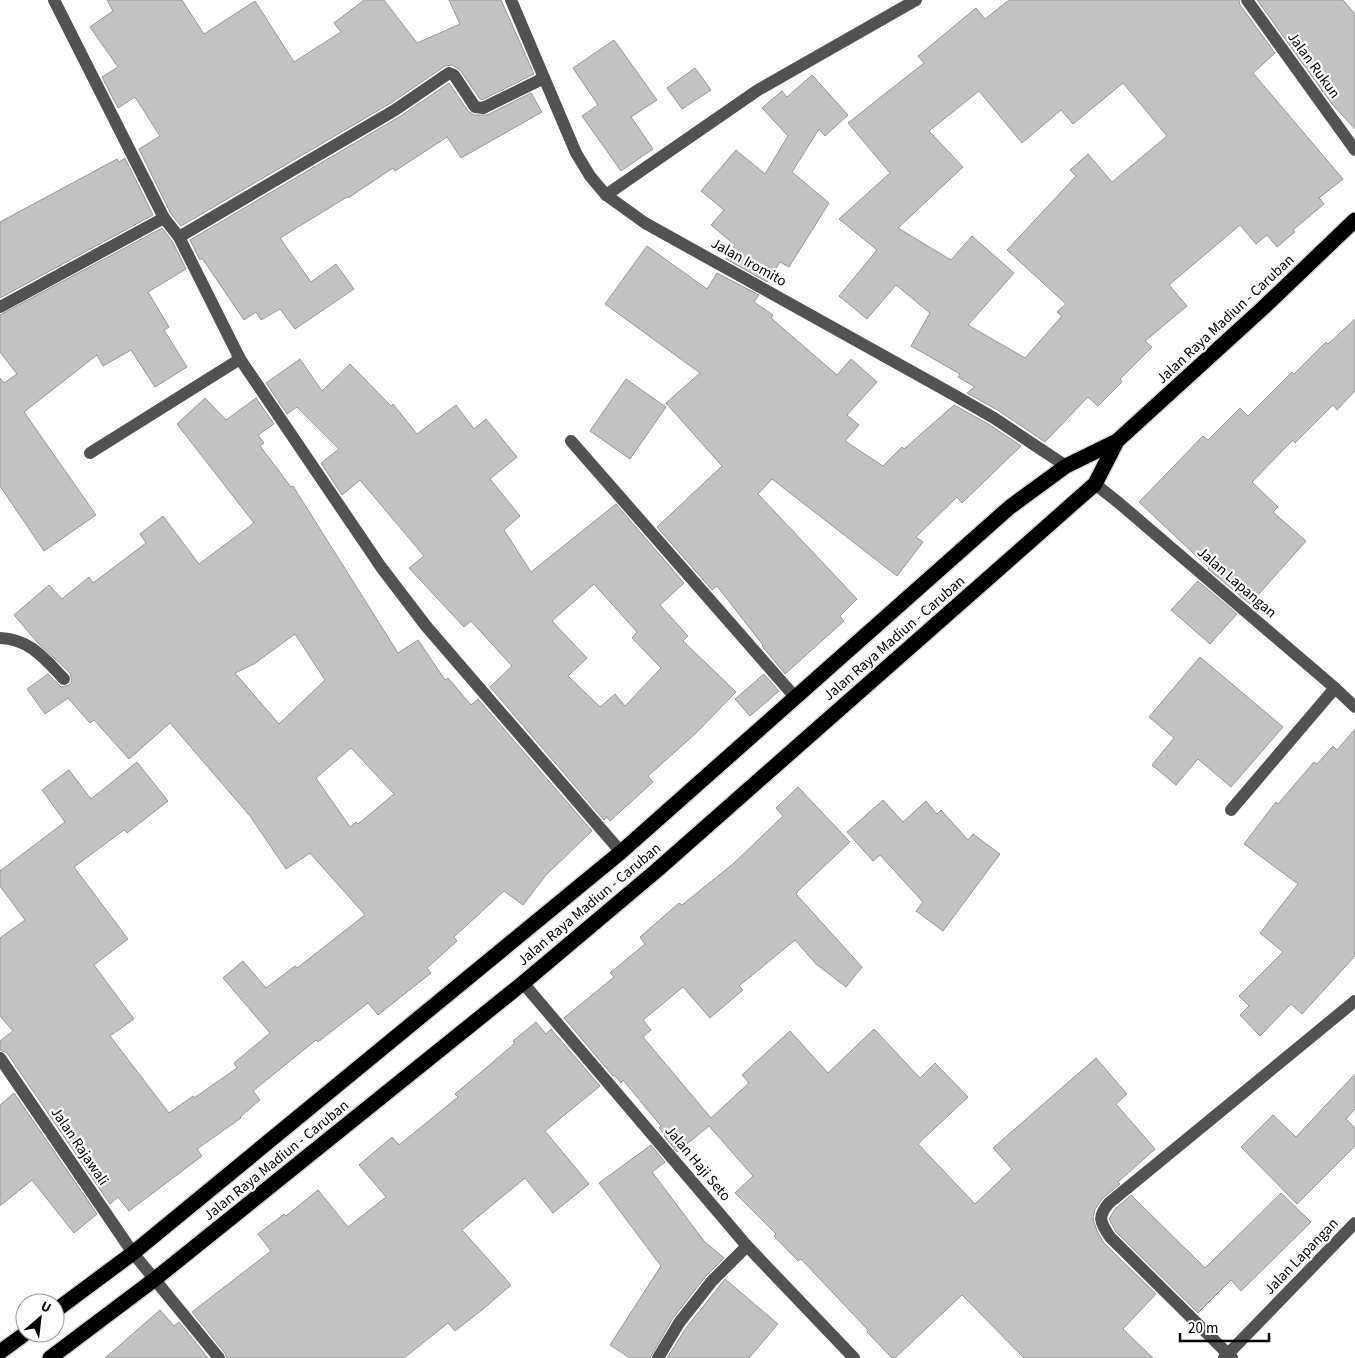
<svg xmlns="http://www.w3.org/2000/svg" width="1355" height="1358" viewBox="0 0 1355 1358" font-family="'Source Sans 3',sans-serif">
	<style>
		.building { fill: #c2c2c2; stroke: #969696; fill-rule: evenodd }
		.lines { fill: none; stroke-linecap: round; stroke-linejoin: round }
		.highway-casing { stroke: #dbdbdb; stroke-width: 18 }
		.minor { stroke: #525252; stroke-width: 12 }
		.highway { stroke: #000; stroke-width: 15 }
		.labels { text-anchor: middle; stroke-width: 4.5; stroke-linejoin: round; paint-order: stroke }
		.street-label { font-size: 15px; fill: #000; stroke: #fff }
	</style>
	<rect width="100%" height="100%" fill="#fff"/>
	<g class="building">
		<path d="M107 0H182L204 34 255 1 294 62 341 32 334 23 364 0H384L417 43 460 24 449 0H501L534 74 482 100 480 99 460 70 452 65 445 66 391 103 181 226 171 214 139 149 160 136 135 97 118 108 102 77 118 67 90 27 113 11Z"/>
		<path d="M1009 0H1239L1240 5 1275 53 1253 73 1343 179 1319 198 1324 204 1293 230 1295 232 1277 247 1267 235 1256 244 1240 225 1169 285 1187 306 1145 341 1152 347 1120 379 1122 382 1098 406 1088 397 1045 442 999 411 967 393 975 387 958 377 960 374 911 346 930 313 896 285 867 319 839 296 877 250 839 219 890 173 848 123 924 63 918 56 976 8 985 19ZM1123 83 1167 136 1112 182 1088 154 1070 170 1076 176 1007 250 1066 304 1057 312 1062 316 1025 358 968 325 1014 273 972 236 951 260 898 228 963 167 929 131 979 91 1022 143 1061 110 1073 124Z"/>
		<path d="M1257 0H1343L1355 14V129L1332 104Z"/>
		<path d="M614 40 657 100 631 117 653 149 621 171 582 116 598 105 573 68Z"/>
		<path d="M695 68 711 90 682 109 667 88Z"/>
		<path d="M812 75 848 115 825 136 819 129 792 172 829 203 789 267 780 262 767 282 726 259 735 245 711 225 724 210 701 191 736 150 765 174 788 136 762 108 782 91 787 97Z"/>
		<path d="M449 83 468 111 474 115H487L531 93 542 112 461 158 447 137 395 171 393 168 348 198 347 197 280 238 311 282 336 264 354 289 295 329 280 309 261 320 256 312 244 320 202 258 200 260 190 240 399 117Z"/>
		<path d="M125 158 153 215 0 298V222L117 159 119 162Z"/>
		<path d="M162 228 172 241 186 269 148 292 169 327 164 330 187 367 155 387 131 350 103 366 97 355 24 412 96 515 44 551 0 486V378L4 383 17 374 0 352V315Z"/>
		<path d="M647 246 707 289 717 273 759 295 754 302 773 315 771 318 837 375 851 359 877 382 847 415 859 425 845 441 883 466 902 447 904 449 954 405 990 425 1021 446 962 503 957 497 916 537 923 542 897 576 772 479 758 494 857 599 840 616 844 621 785 674 762 646 763 645 717 586 712 590 657 527 722 466 666 403 700 373 605 304Z"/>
		<path d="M1355 319V391L1337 410 1333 405 1295 443 1293 440 1252 482 1278 507 1273 512 1306 541 1250 604 1208 569 1209 568 1139 502 1203 436 1208 440 1240 408 1248 416 1292 372 1294 374 1326 342 1328 344Z"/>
		<path d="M300 359 322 391 350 364 391 406 393 404 417 434 456 405 474 429 486 419 517 457 490 479 520 516 504 530 531 572 616 504 684 583 660 605 688 636 683 641 736 692 695 734 648 776 653 782 610 821 607 817 604 820 490 687 512 666 471 621 464 627 409 568 424 556 360 480 342 495 321 463 339 449 297 407 287 414 266 383ZM594 584 637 632 632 638 661 668 625 706 615 694 600 707 568 676 587 658 552 621Z"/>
		<path d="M626 379 666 407 630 459 590 431Z"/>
		<path d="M205 398 226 420 256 398 274 424 258 435 264 443 260 446 291 487 293 486 398 653 418 640 445 680 448 678 471 705 478 699 592 831 546 875 523 905 504 891 454 937 457 941 427 968 431 973 378 1015 368 1003 318 1042 316 1040 253 1091 260 1100 240 1117 241 1118 197 1149 202 1156 129 1211 118 1197 110 1204 7 1053 0 1050V1041L13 1031 0 1016V938L25 920 0 886V871L65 822 42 790 69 770 91 799 137 762 168 801 127 833 124 830 74 867 128 939 94 965 134 1019 110 1036 169 1113 193 1096 194 1098 237 1068 234 1063 270 1033 223 978 243 961 266 988 295 966 297 968 365 915 310 853 286 869 250 816 170 723 129 759 94 720 90 723 68 698 45 714 27 689 48 674 61 687 69 685 72 681 70 673 38 643 14 615 49 585 62 599 89 577 93 583 146 543 140 534 163 516 199 564 254 523 177 424ZM295 634 325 680 279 724 235 673 254 664ZM351 748 394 794 358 824 356 822 350 827 316 778Z"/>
		<path d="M1198 581 1237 614 1210 644 1171 610Z"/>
		<path d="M1200 657 1283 727 1231 787 1198 759 1176 785 1152 765 1174 738 1149 717Z"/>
		<path d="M764 674 779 691 750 716 735 699Z"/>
		<path d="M1355 729V956L1302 1014 1291 1004 1260 1036 1240 1015 1249 1006 1239 996 1283 952 1260 933 1298 884 1244 844 1276 802 1278 804 1314 762 1317 764 1333 746 1337 750Z"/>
		<path d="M798 787 850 842 799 890 796 894 862 967 846 987 816 964 795 940 739 986 743 990 710 1018 683 987 643 1020 651 1030 643 1037 711 1118 749 1083 742 1075 790 1031 828 1073 874 1029 920 1078 935 1063 968 1097 918 1144 975 1204 1012 1169 993 1148 1096 1058 1127 1094 1116 1104 1155 1149 1118 1182 1120 1184 1103 1198 1095 1209 1093 1219 1097 1231 1104 1243 1156 1294 1123 1329 1153 1358H1024L962 1295 895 1358H892L867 1332 868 1330 801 1259 798 1261 774 1236 776 1234 735 1193 753 1176 709 1126 677 1152 664 1136 665 1135 659 1128 661 1126 623 1080 621 1083 614 1075 613 1076 564 1018 614 977 610 973 645 944 640 937 679 903 682 905 734 863 783 816 776 808Z"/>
		<path d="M883 800 903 822 926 801 937 814 941 810 968 840 973 834 1000 854 943 931 916 911 923 902 880 855 873 861 847 832Z"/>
		<path d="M536 1022 546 1034 551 1029 600 1086 545 1131 589 1184 553 1213 525 1178 462 1230 511 1285 482 1310 455 1331 448 1323 404 1358H227L225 1353 192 1312 271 1251 258 1234 284 1214 286 1216 318 1190 348 1227 386 1197 359 1165 392 1137 399 1145 458 1097 455 1094 493 1062 515 1043 513 1041Z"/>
		<path d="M1355 1074V1109L1346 1119 1355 1128V1146L1297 1204 1241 1147 1273 1115 1296 1137Z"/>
		<path d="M14 1093 97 1214 74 1233 32 1180 0 1206V1105Z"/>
		<path d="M651 1145 665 1162 652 1172 704 1241 724 1258 706 1276 673 1318 650 1358H630L610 1345 661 1266 599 1183Z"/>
		<path d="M1281 1193 1311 1222 1241 1291 1231 1280 1198 1313 1116 1232 1109 1219 1115 1209 1131 1195 1205 1268Z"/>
		<path d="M725 1279 778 1324 749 1358H667L686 1328Z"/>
		<path d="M160 1310 174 1326 179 1322 208 1358H105Z"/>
	</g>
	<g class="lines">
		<g class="highway-casing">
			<g id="highway">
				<path d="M55 1311 133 1253 621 852 1010 507 1066 466 1117 441 1263 308 1355 220"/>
				<path d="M0 1352 26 1333"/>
				<path d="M50 1358 155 1279 523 983 656 871 1095 484 1117 441"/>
			</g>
		</g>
		<g class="minor">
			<path d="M54 0 164 218 179 237 240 359 381 567 426 626 621 852"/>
			<path d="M511 0 576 153 590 176 606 195 645 223 954 395 994 418 1066 466"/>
			<path d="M1247 0 1355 150"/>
			<path d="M606 195 758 90 916 0"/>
			<path d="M179 237 395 110 449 73 454 75 475 107 483 108 544 78"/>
			<path d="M0 307 164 218"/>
			<path d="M571 441 795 697"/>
			<path d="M90 453 240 359"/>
			<path d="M1095 484 1119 503 1335 688 1355 707"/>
			<path d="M0 638C30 639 45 659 64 679"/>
			<path d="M1231 810 1335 688"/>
			<path d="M523 983 747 1246 854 1358"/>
			<path d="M0 1058 133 1253 219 1358"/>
			<path d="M658 1358 679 1323 712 1281 747 1246"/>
			<path d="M1224 1358 1355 1223"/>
			<path d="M1232 1358 1110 1237C1100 1222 1097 1217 1109 1203L1355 1001"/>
		</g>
		<use href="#highway" class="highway"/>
	</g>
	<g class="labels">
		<g class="street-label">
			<text transform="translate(1314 65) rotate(54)" y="5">Jalan Rukun</text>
			<text transform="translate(749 262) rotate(29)" y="5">Jalan Iromito</text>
			<text transform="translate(1225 319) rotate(-43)" y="5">Jalan Raya Madiun - Caruban</text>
			<text transform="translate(1237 582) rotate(41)" y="5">Jalan Lapangan</text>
			<text transform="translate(894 638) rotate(-41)" y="5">Jalan Raya Madiun - Caruban</text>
			<text transform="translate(589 904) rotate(-40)" y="5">Jalan Raya Madiun - Caruban</text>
			<text transform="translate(80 1146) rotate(56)" y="5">Jalan Rajawali</text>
			<text transform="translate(276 1160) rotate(-39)" y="5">Jalan Raya Madiun - Caruban</text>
			<text transform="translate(698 1163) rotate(50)" y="5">Jalan Haji Seto</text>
			<text transform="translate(1301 1256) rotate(-46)" y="5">Jalan Lapangan</text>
		</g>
	</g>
	<g transform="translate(40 1318) rotate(28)"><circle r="24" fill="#ffffff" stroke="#999999"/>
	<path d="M0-4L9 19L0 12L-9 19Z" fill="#000000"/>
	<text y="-8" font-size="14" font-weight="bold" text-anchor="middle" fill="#000000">U</text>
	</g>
	<path d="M1180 1333v8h89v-8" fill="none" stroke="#000000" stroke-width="2.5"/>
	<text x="1188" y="1333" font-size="15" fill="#000000" stroke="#ffffff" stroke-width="4" paint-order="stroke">20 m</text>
</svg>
